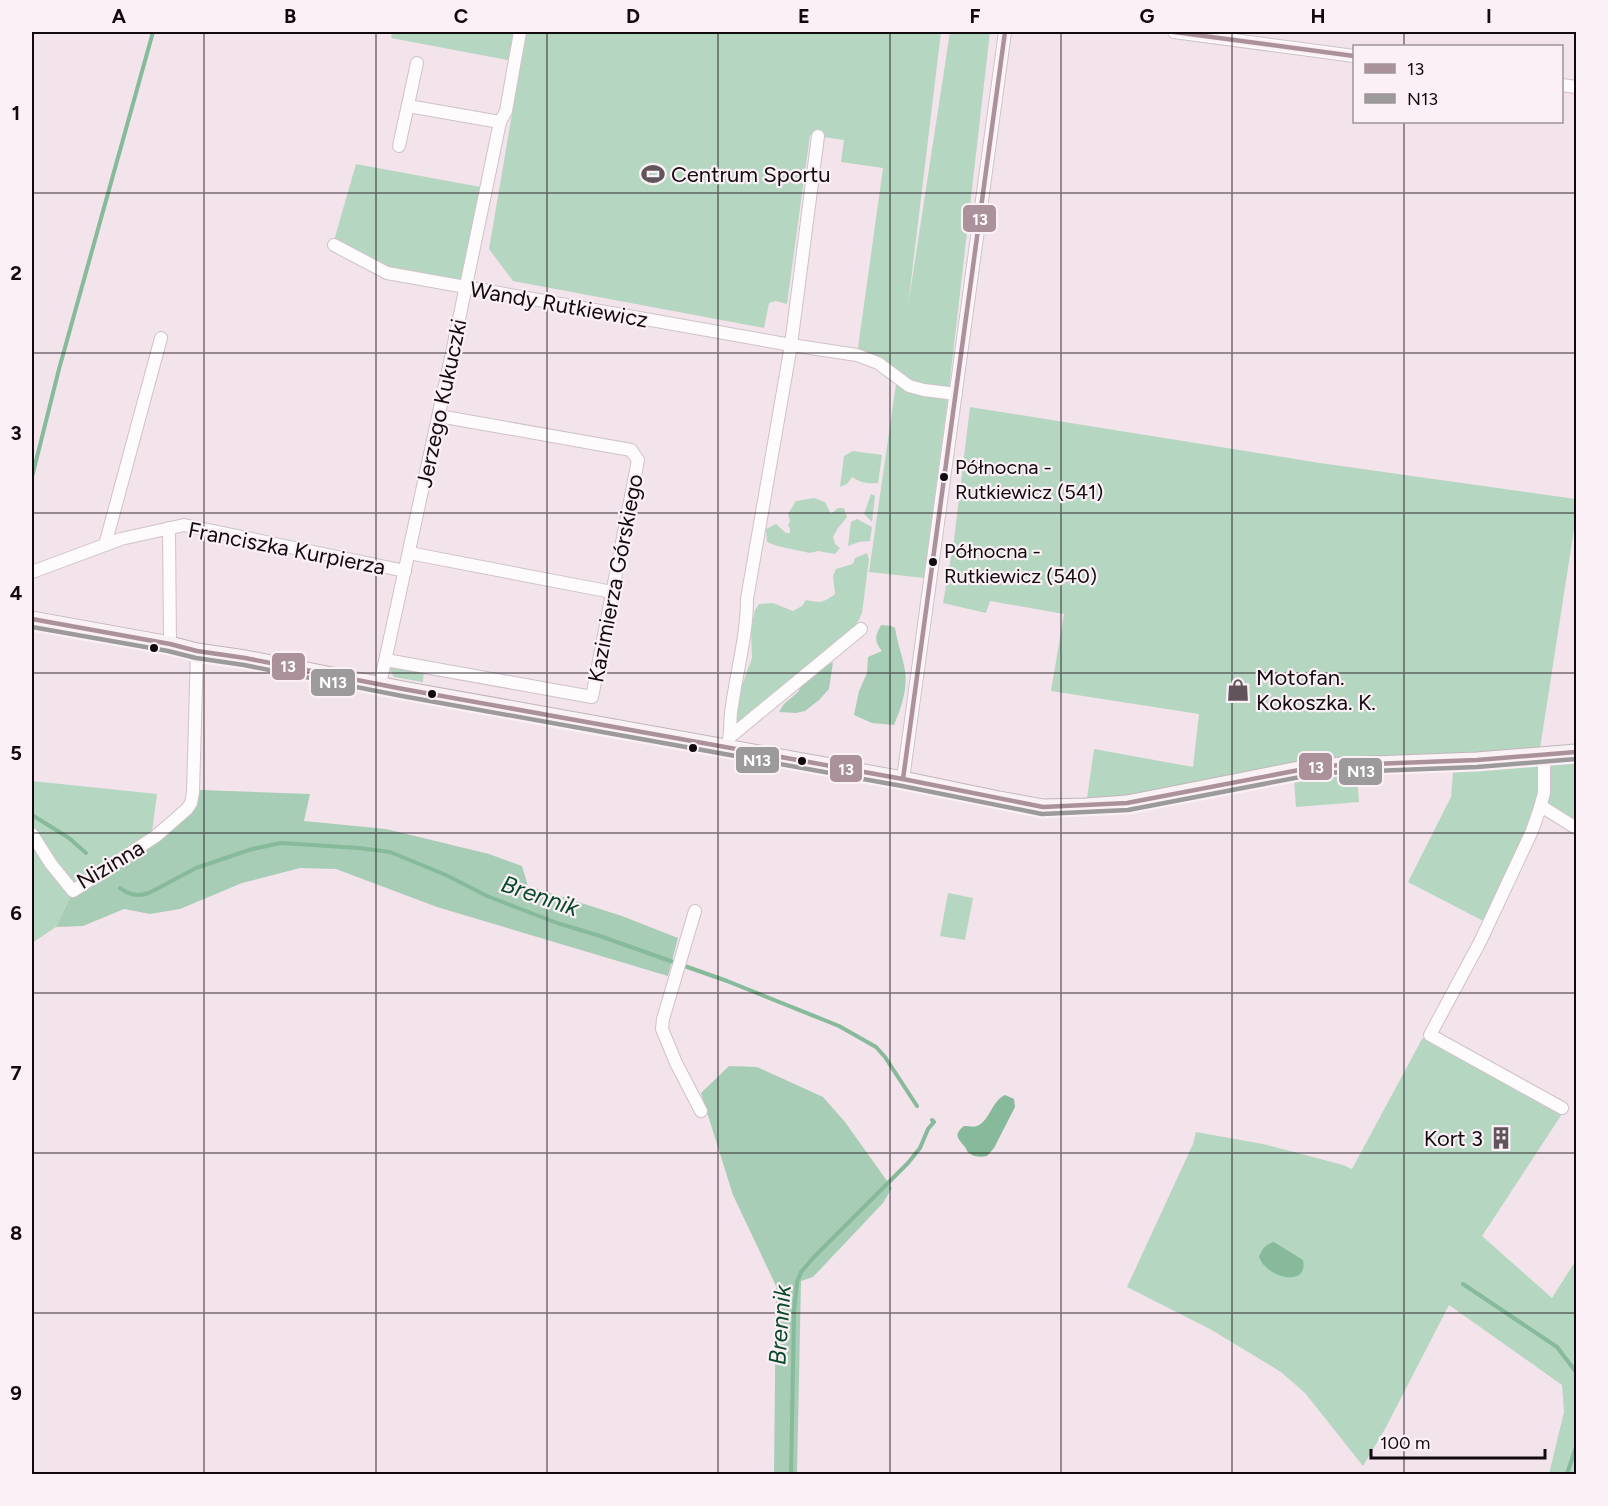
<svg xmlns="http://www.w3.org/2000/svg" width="1608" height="1506" viewBox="0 0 1608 1506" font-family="Figtree,sans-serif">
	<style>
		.green { fill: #b5d7c1 }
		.forest { fill: #a8cdb6 }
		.water { fill: #86ba9a }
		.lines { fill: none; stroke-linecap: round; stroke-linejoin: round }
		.stream { stroke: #86ba9a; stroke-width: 4 }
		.minor-casing { stroke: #cfc2c9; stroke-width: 14 }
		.major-casing { stroke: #c3b4bc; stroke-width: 17 }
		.minor { stroke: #fdfbfc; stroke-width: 12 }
		.major { stroke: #f8f2f5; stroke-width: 15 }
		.bus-1-casing { stroke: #fbf0f5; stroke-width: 9 }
		.bus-2-casing { stroke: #fbf0f5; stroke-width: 9 }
		.bus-1 { stroke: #ab929a; stroke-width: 4.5 }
		.bus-2 { stroke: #9c9a9b; stroke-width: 4.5 }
		.grid { fill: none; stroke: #12090e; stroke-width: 1.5; stroke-opacity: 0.55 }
		.bus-dot { fill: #12090e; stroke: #fbf0f5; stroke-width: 2 }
		.labels { text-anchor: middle; stroke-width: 4.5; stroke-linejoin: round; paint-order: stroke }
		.bus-label { font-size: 20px; fill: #12090e; stroke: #fbf0f5; text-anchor: start }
		.poi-label { font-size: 22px; fill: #12090e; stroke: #fbf0f5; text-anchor: start }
		.street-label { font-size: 22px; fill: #12090e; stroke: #fbf0f5 }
		.water-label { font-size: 24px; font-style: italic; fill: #094a2a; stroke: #fbf0f5 }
		.line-badge { stroke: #fbf0f5; stroke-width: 2 }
		.badge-label { font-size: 16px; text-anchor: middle; font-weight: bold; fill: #fff }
		.neatline { fill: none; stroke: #12090e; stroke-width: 2 }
		.grid-label { font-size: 20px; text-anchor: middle; font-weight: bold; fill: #12090e }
	</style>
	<rect width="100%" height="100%" fill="#f3e3eb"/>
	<g class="green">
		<path d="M392 32H518L512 61 391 38Z"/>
		<path d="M526 32H941L908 306 950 32H990L949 389 924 578 869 572 897 377 857 355 883 168 841 162 844 140 810 135 787 304 776 301 769 303 764 328 513 281 489 249Z"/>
		<path d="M356 164 486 188 466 287 387 273 333 244Z"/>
		<path d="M970 407 1320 463 1576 499V516L1539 755 1576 752V828L1541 807 1489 924 1408 882 1451 797 1454 761 1320 766 1086 806 1094 749 1193 767 1199 714 1051 691 1064 614 990 601 986 613 943 603 954 540Z"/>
		<path d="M853 451 882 455 878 483C868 484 861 483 852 477L847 484 840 487 844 456Z"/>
		<path d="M871 494 875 496 872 522 864 514Z"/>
		<path d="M814 498 825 502 831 514 838 508H844L847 517 838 528 833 537 835 544 840 548 835 554 818 551 810 553 777 546 767 542 766 529 776 524 786 533H790V530L788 525 790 521 788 514 796 501Z"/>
		<path d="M857 519 872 527 870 541 859 542 848 546 851 522Z"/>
		<path d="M867 553 869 559 862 613 854 630 827 649 806 669 735 726 741 688 752 658 751 630 755 610 759 604 773 603 793 611 802 606 806 600C821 603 823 603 835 594L833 576 836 569 853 564 855 558Z"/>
		<path d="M392 667 424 670 423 682 394 677 390 670Z"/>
		<path d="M1357 775 1359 802 1296 807 1294 780Z"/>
		<path d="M32 781 157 794 151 840 73 891 56 927 32 943Z"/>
		<path d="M948 893 973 898 965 940 940 936Z"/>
		<path d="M1430 1035 1562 1108V1114L1482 1236 1552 1298 1576 1260V1474H1549L1564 1412 1562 1385 1449 1305 1385 1429 1363 1466 1305 1393 1281 1372 1210 1329 1127 1287 1193 1144 1196 1132 1263 1144 1343 1165 1352 1169 1422 1039Z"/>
	</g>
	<g class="forest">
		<path d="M881 625 891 626 895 628C897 641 901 652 904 665 909 685 902 706 894 725L872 723 854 715 859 691 867 673 868 657 882 651C874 640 875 637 881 625Z"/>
		<path d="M833 662 829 689 819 700 805 711 796 713 779 712 784 704 799 691 800 684 819 669Z"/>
		<path d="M201 790 310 794 304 821 386 829 489 854 522 866 528 886 622 916 678 938 668 976 437 907 336 869 300 868 242 883 180 909 150 914 124 909 83 926 56 927 73 891 187 809 193 792Z"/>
		<path d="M729 1066 757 1067 823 1097 845 1122 892 1188 883 1203 813 1277 801 1281 797 1474H774L776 1286 733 1195 701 1093Z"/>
	</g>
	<g class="water">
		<path d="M1005 1095 1014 1099 1015 1107 994 1148 987 1156C982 1157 976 1157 972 1155 967 1152 968 1152 965 1147 958 1138 953 1135 964 1126 969 1126 975 1128 979 1125 990 1119 992 1101 1005 1095Z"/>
		<path d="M1274 1242 1303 1260C1308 1286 1275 1278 1265 1266 1263 1265 1260 1259 1259 1257 1262 1249 1266 1244 1274 1242Z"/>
	</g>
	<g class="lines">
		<g class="stream">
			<path d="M32 477 59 369 153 32"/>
			<path d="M32 815 69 838 86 853"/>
			<path d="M120 888C129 895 138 897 149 893L196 868 252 849 281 843 359 848 390 852 446 875 487 896 557 923 597 935 727 981 839 1026 876 1047 885 1057 917 1106"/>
			<path d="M1463 1284 1557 1347 1576 1372"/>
			<path d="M791 1474 794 1311 797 1282 801 1272 813 1258 908 1163 920 1148 928 1129 934 1122 932 1120"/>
			<path d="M1567 1474 1576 1447"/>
		</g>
		<g class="minor-casing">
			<g id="minor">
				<path d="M1174 32 1354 56"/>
				<path d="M1562 85 1576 87"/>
				<path d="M408 106 500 122"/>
				<path d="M818 136 791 345 857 355 878 363 909 386 924 390 956 394"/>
				<path d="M399 146 417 63"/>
				<path d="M334 245 387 273 791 345 747 599C747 635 737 670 732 706 729 720 732 734 727 748"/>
				<path d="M169 528 170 644"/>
				<path d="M105 545 161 338"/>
				<path d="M409 553 612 592"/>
				<path d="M32 572 121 539 184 525 405 571"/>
				<path d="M386 660 592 697 638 460 631 450 439 416"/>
				<path d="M380 684 452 353 500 122 506 111 520 32"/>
				<path d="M731 736 861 629"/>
				<path d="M1544 755V793L1539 811 1532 831 1480 942 1430 1035 1562 1108"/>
				<path d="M903 779 1005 32"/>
				<path d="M1541 806 1576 828"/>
				<path d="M32 834 51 864 73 891 156 836 187 809 191 803 193 792 197 651"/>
				<path d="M695 911 663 1019 662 1029 676 1063 701 1111"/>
			</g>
		</g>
		<g class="major-casing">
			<path id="major" d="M32 619 170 644 197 651 245 658 403 689 903 779 999 799 1043 807 1086 806 1127 803 1299 769 1320 766 1477 760 1576 752"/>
		</g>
		<use href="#minor" class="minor"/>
		<use href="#major" class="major"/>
		<g class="bus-1-casing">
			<g id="bus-1">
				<path d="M1174 32 1354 56"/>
				<path d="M32 619 170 644 197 651 245 658 403 689 903 779 1043 807 1127 803 1320 766 1477 760 1576 752"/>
				<path d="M903 779 1005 32"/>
			</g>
		</g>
		<g class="bus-2-casing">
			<path id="bus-2" d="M32 627 168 651 196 658 244 665 402 696 902 786 1042 814 1128 810 1321 773 1477 767 1576 759"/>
		</g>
		<use href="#bus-1" class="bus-1"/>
		<use href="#bus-2" class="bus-2"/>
	</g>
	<path class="grid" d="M204 32V1474M376 32V1474M547 32V1474M718 32V1474M890 32V1474M1061 32V1474M1232 32V1474M1404 32V46M1404 122V1474M32 193H1576M32 353H1576M32 513H1576M32 673H1576M32 833H1576M32 993H1576M32 1153H1576M32 1313H1576"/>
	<defs>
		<g id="stadium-bare" transform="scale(1.8)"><path d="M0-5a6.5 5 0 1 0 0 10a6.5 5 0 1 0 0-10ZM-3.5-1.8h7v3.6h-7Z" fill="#61555b" stroke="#fbf0f5" stroke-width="2.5" paint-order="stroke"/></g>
		<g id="shop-bare" transform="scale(1.8)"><path d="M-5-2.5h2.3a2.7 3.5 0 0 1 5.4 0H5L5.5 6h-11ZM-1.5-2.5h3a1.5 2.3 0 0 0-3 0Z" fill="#61555b" stroke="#fbf0f5" stroke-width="2.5" paint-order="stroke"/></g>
		<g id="building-bare" transform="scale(1.8)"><path d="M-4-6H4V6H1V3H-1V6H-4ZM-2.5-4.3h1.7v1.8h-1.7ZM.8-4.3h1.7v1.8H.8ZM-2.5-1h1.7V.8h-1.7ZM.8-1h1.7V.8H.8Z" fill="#61555b" stroke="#fbf0f5" stroke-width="2.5" paint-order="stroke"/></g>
	</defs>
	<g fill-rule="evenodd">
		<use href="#stadium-bare" x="653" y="174"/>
		<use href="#shop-bare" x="1238" y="690"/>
		<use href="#building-bare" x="1501" y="1138"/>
	</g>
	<g class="bus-dot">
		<circle cx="944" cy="477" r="5"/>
		<circle cx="933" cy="562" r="5"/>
		<circle cx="154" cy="648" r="5"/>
		<circle cx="432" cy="694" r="5"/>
		<circle cx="693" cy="748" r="5"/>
		<circle cx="802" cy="761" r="5"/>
	</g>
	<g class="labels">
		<g class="bus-label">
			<text x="955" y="474">Północna -<tspan x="955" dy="25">Rutkiewicz (541)</tspan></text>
			<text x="944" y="558">Północna -<tspan x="944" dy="25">Rutkiewicz (540)</tspan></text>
		</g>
		<g class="poi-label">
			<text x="671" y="182">Centrum Sportu</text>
			<text x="1256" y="685">Motofan.<tspan x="1256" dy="25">Kokoszka. K.</tspan></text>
			<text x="1483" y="1146" text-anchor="end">Kort 3</text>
		</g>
		<g class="street-label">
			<text transform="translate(559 304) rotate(10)" y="8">Wandy Rutkiewicz</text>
			<text transform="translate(441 403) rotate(-78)" y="8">Jerzego Kukuczki</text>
			<text transform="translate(287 548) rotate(11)" y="8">Franciszka Kurpierza</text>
			<text transform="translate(615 578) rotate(-79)" y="8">Kazimierza Górskiego</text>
			<text transform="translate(110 864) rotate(-31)" y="8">Nizinna</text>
		</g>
		<g class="water-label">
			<text transform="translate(540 896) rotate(19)" y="8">Brennik</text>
			<text transform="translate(780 1325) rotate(-86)" y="8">Brennik</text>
		</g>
	</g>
	<g class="line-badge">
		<rect x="962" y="204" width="35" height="29" rx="6" fill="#ab929a"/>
		<rect x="271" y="652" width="35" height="29" rx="6" fill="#ab929a"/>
		<rect x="310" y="668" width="46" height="29" rx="6" fill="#9c9a9b"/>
		<rect x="735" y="746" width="45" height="28" rx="6" fill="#9c9a9b"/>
		<rect x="1298" y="752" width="35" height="29" rx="6" fill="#ab929a"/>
		<rect x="829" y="754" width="34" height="29" rx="6" fill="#ab929a"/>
		<rect x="1338" y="757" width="45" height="29" rx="6" fill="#9c9a9b"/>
	</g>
	<g class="badge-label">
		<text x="980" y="225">13</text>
		<text x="288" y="672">13</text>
		<text x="333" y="688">N13</text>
		<text x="757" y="766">N13</text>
		<text x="1316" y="773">13</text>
		<text x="846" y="775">13</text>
		<text x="1361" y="777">N13</text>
	</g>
	<rect width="1608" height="1506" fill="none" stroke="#fbf0f5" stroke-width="66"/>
	<rect x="1353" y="45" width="210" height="78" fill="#fbf0f5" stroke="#9e9499" stroke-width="1.5"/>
	<rect x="1365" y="64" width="30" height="9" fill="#ab929a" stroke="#9e9499" stroke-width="1.5"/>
	<text x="1407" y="75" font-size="18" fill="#12090e">13</text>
	<rect x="1365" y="94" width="30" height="9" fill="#9c9a9b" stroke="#9e9499" stroke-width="1.5"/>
	<text x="1407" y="105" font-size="18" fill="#12090e">N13</text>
	<path d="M1371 1449v9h174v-9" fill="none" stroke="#12090e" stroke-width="3"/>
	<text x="1380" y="1449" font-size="18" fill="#12090e" stroke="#fbf0f5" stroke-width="4.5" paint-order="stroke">100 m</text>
	<rect x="33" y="33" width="1542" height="1440" class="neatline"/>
	<g class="grid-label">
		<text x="119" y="23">A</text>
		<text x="290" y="23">B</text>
		<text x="461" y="23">C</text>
		<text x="633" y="23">D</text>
		<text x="804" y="23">E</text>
		<text x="975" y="23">F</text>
		<text x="1147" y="23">G</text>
		<text x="1318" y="23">H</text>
		<text x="1489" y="23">I</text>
		<text x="16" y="120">1</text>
		<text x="16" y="280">2</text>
		<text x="16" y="440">3</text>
		<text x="16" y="600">4</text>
		<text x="16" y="760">5</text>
		<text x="16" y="920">6</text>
		<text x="16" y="1080">7</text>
		<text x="16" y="1240">8</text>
		<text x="16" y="1400">9</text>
	</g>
</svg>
